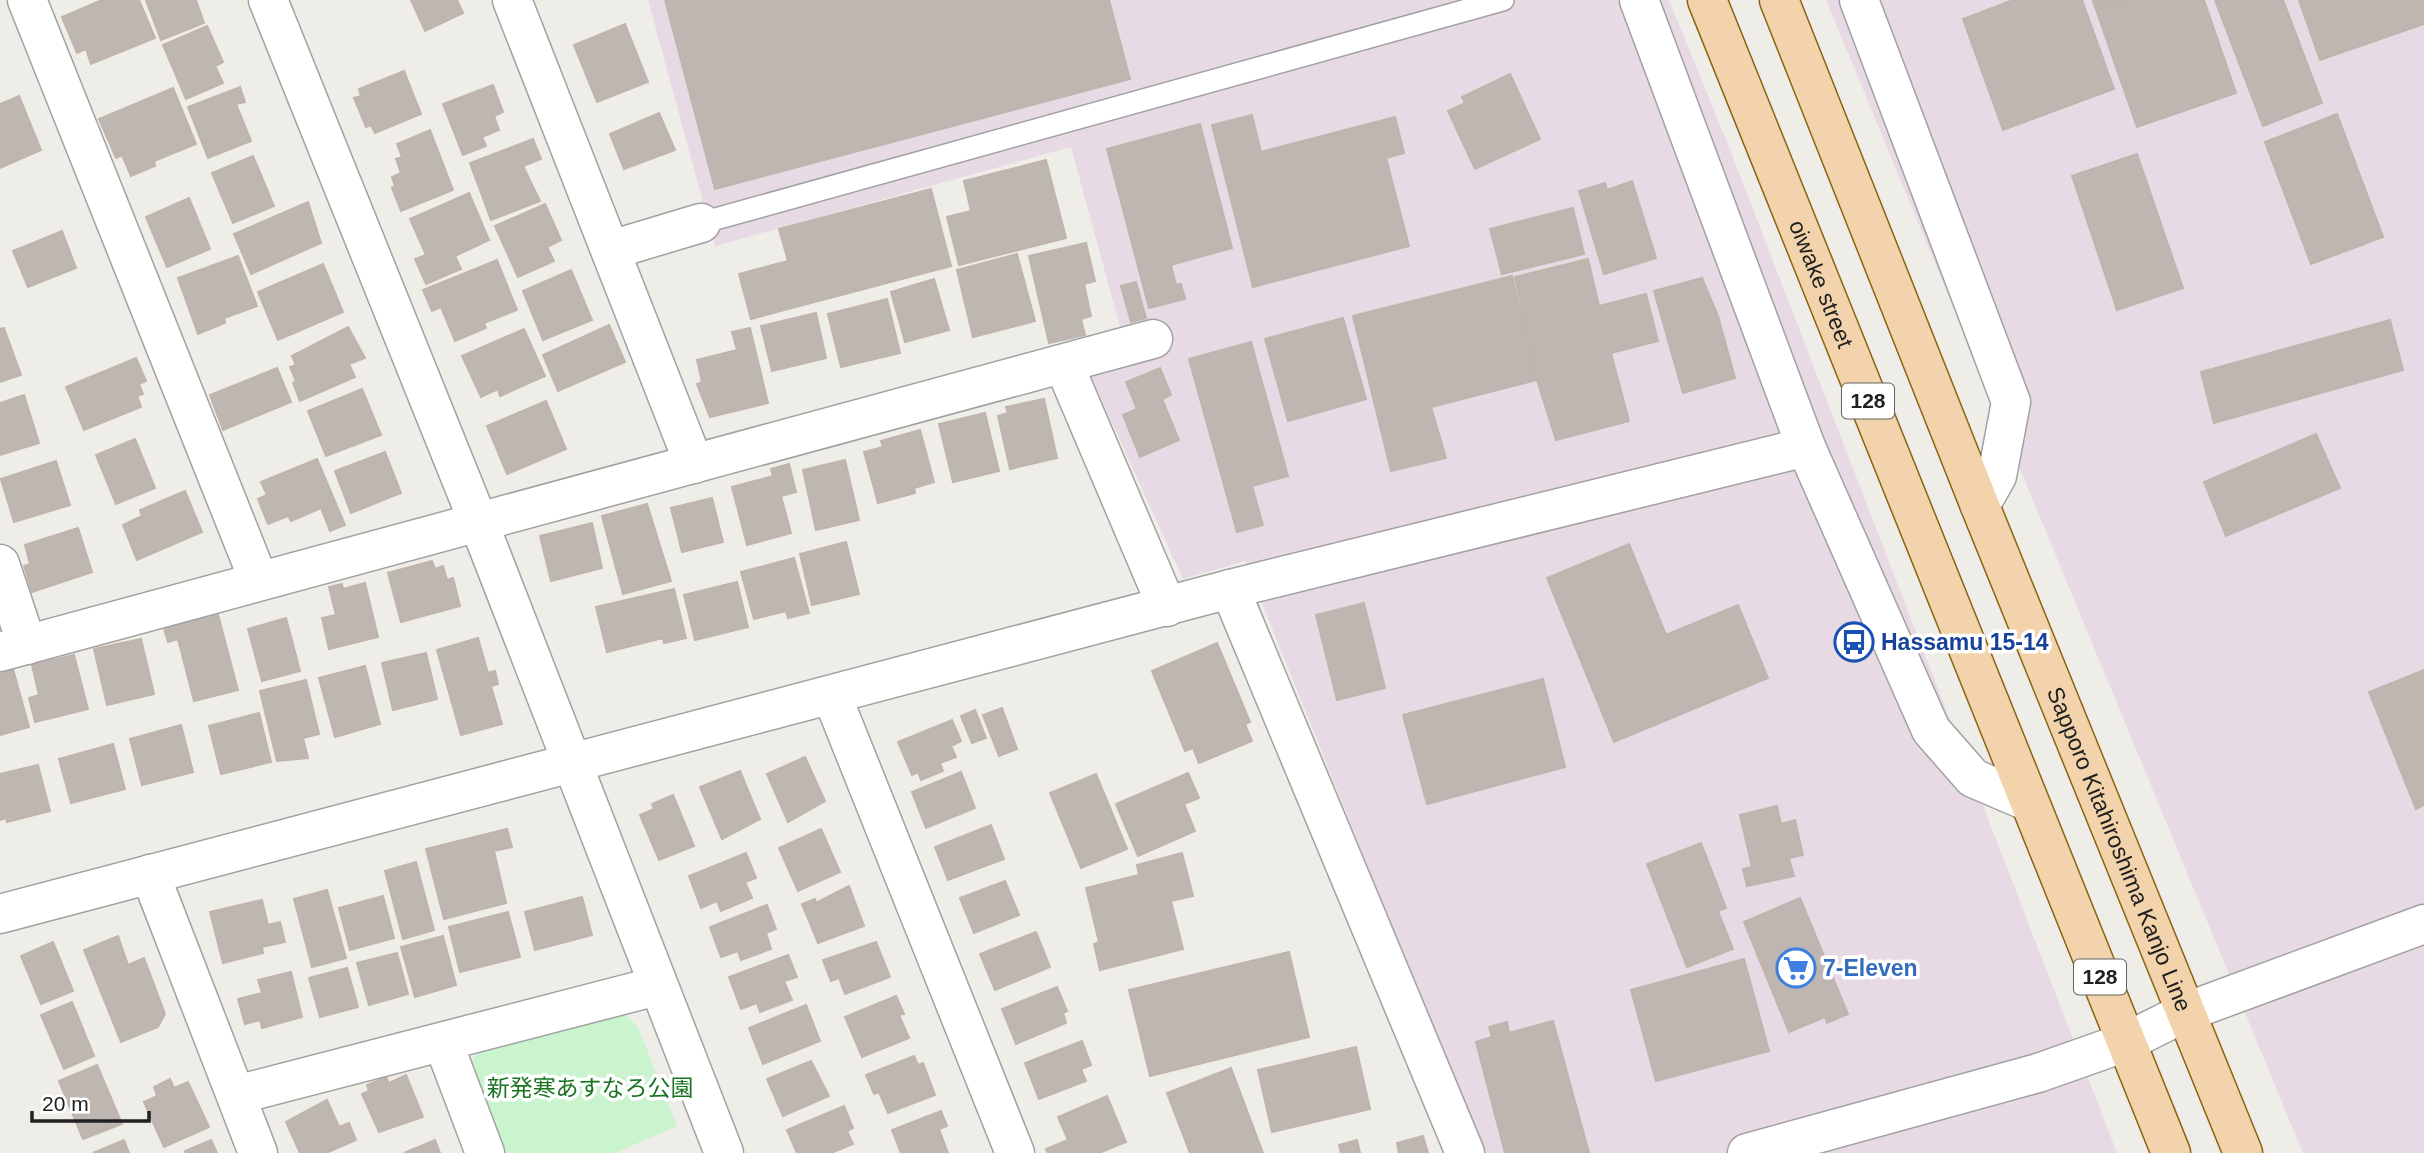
<svg xmlns="http://www.w3.org/2000/svg" width="2424" height="1153" viewBox="0 0 2424 1153" font-family="Arial,'Noto Sans JP',sans-serif">
	<style>
		.industrial { fill: #e8dae5 }
		.park { fill: #caf4ce }
		.building { fill: #bdb6b1; stroke: #c0b4ac; stroke-width: 2 }
		.lines { fill: none; stroke-linecap: round; stroke-linejoin: round }
		.lane-casing { stroke: #a1a1a1; stroke-width: 24 }
		.street-casing { stroke: #a1a1a1; stroke-width: 41 }
		.primary-casing { stroke: #8b6312; stroke-width: 41 }
		.lane { stroke: #fff; stroke-width: 21 }
		.street { stroke: #fff; stroke-width: 38 }
		.primary { stroke: #f2d3ab; stroke-width: 38 }
		.labels { text-anchor: middle; stroke-width: 7; stroke-linejoin: round; paint-order: stroke }
		.shield { fill: #fff; stroke: #636363; stroke-width: 2 }
		.shield-label { font-size: 21px; font-weight: bold; fill: #202020 }
		.street-label { font-size: 23px; fill: #202020; stroke: #fff }
		.transit-label { font-size: 23px; font-weight: bold; fill: #164399; stroke: #fff; text-anchor: start }
		.shop-label { font-size: 23px; font-weight: bold; fill: #366cbe; stroke: #fff; text-anchor: start }
		.park-label { font-size: 23px; fill: #197321; stroke: #fff }
	</style>
	<rect width="100%" height="100%" fill="#efede8"/>
	<g class="industrial">
		<path d="M648 0H1669L1731 152 2117 1153H1483L1245 561 1183 579 1076 344 1120 327 1071 147 715 246Z"/>
		<path d="M1826 0H2424V1153H2303Z"/>
	</g>
	<path class="park" d="M621 1011 638 1027 677 1126 615 1153H506L466 1069 478 1053Z"/>
	<g class="building">
		<path d="M102 0H139L155 38 91 64 86 49 77 53 62 17Z"/>
		<path d="M146 0H196L204 23 161 40Z"/>
		<path d="M411 0H457L463 13 425 31Z"/>
		<path d="M665 0H1109L1130 79 715 189Z"/>
		<path d="M2013 0H2082L2114 89 2003 130 1963 19Z"/>
		<path d="M2204 0 2236 93 2137 127 2093 1Z"/>
		<path d="M2215 0H2283L2322 103 2263 126Z"/>
		<path d="M2299 0H2424V24L2320 60Z"/>
		<path d="M625 24 648 82 597 102 574 45Z"/>
		<path d="M207 26 223 62 215 66 223 83 186 99 163 45Z"/>
		<path d="M404 71 421 114 375 133 371 125 366 127 354 98 361 96 359 89Z"/>
		<path d="M1510 74 1540 139 1475 169 1448 111 1465 103 1462 97Z"/>
		<path d="M493 85 503 112 494 116 499 130 482 137 486 146 463 155 443 104Z"/>
		<path d="M240 87 245 102 236 104 251 141 208 158 188 107Z"/>
		<path d="M173 88 196 144 154 161 155 166 131 176 122 155 116 158 99 119Z"/>
		<path d="M19 96 41 150 0 168V104Z"/>
		<path d="M659 113 675 150 624 169 610 134Z"/>
		<path d="M2337 114 2383 237 2311 264 2265 142Z"/>
		<path d="M1252 115 1261 152 1395 117 1404 153 1386 158 1409 246 1253 287 1212 125Z"/>
		<path d="M1200 124 1232 248 1171 265 1176 285 1181 284 1185 299 1149 308 1107 149Z"/>
		<path d="M430 130 453 190 401 211 392 188 395 186 392 177 401 173 396 159 402 157 397 144Z"/>
		<path d="M533 139 541 159 523 166 540 201 491 220 470 163Z"/>
		<path d="M2137 154 2183 288 2117 310 2072 176Z"/>
		<path d="M253 156 274 206 233 223 212 173Z"/>
		<path d="M1046 160 1066 238 959 265 947 217 971 211 964 181Z"/>
		<path d="M1632 181 1656 258 1604 274 1579 191 1605 183 1607 190Z"/>
		<path d="M931 189 951 266 751 319 739 274 788 261 779 229Z"/>
		<path d="M469 193 489 240 455 256 461 269 426 284 415 259 426 255 410 219Z"/>
		<path d="M189 198 210 249 167 267 146 217Z"/>
		<path d="M308 202 321 243 251 274 234 234Z"/>
		<path d="M545 204 561 240 547 247 554 261 518 277 495 226Z"/>
		<path d="M1573 208 1584 254 1502 274 1490 229Z"/>
		<path d="M62 231 76 268 28 287 13 251Z"/>
		<path d="M1086 243 1095 281 1084 284 1091 316 1081 319 1085 335 1049 343 1029 256Z"/>
		<path d="M1017 254 1035 321 973 337 957 270Z"/>
		<path d="M238 256 257 306 224 318 225 323 198 334 178 278Z"/>
		<path d="M1588 259 1599 306 1646 294 1658 341 1611 353 1629 421 1556 440 1537 380 1515 277Z"/>
		<path d="M497 260 517 310 484 323 486 328 455 341 441 307 432 311 423 290Z"/>
		<path d="M323 264 343 312 278 340 258 292Z"/>
		<path d="M571 270 592 320 543 340 523 291Z"/>
		<path d="M1512 276 1537 380 1431 407 1446 458 1391 471 1353 316Z"/>
		<path d="M1702 278 1718 316 1735 378 1683 393 1654 291Z"/>
		<path d="M934 279 949 330 905 342 891 292Z"/>
		<path d="M1136 282 1146 318 1131 322 1121 286Z"/>
		<path d="M887 299 900 353 841 367 828 314Z"/>
		<path d="M816 313 826 358 772 371 761 326Z"/>
		<path d="M1343 318 1366 399 1288 421 1265 339Z"/>
		<path d="M2390 320 2403 370 2214 423 2201 372Z"/>
		<path d="M609 325 625 362 558 391 543 355Z"/>
		<path d="M348 327 365 358 349 364 355 377 300 401 293 383 296 381 290 367 296 365 292 356Z"/>
		<path d="M4 328 21 375 0 382V329Z"/>
		<path d="M750 328 768 403 710 417 697 384 702 382 697 360 737 350 732 332Z"/>
		<path d="M524 329 545 376 500 396 498 389 481 397 462 356Z"/>
		<path d="M1251 342 1288 476 1252 486 1263 525 1237 532 1189 359Z"/>
		<path d="M136 358 146 381 139 384 143 394 137 396 141 407 84 430 66 387Z"/>
		<path d="M277 368 291 402 223 430 210 395Z"/>
		<path d="M1160 368 1171 395 1162 399 1179 440 1140 457 1123 415 1137 409 1126 382Z"/>
		<path d="M362 389 381 435 326 456 308 411Z"/>
		<path d="M24 395 39 443 0 455V403Z"/>
		<path d="M1044 399 1057 458 1010 469 998 416 1008 413 1006 407Z"/>
		<path d="M546 401 566 449 507 474 487 426Z"/>
		<path d="M985 413 999 471 953 482 939 424Z"/>
		<path d="M920 430 934 482 914 488 915 493 878 503 864 452 883 447 881 441Z"/>
		<path d="M2316 434 2340 488 2226 536 2204 482Z"/>
		<path d="M135 439 155 488 116 504 96 455Z"/>
		<path d="M385 452 401 493 351 513 335 471Z"/>
		<path d="M317 459 345 525 330 531 321 508 291 521 288 516 268 524 258 499 267 495 261 482Z"/>
		<path d="M845 460 859 520 816 530 803 470Z"/>
		<path d="M56 461 70 505 14 522 1 479Z"/>
		<path d="M789 464 796 492 781 496 791 533 747 545 732 487 773 476 771 469Z"/>
		<path d="M185 491 202 532 137 560 123 525 142 516 140 510Z"/>
		<path d="M712 498 723 542 682 552 671 508Z"/>
		<path d="M647 504 671 581 623 594 602 516Z"/>
		<path d="M592 523 602 568 551 581 540 536Z"/>
		<path d="M78 528 92 572 32 592 24 566 30 564 25 545Z"/>
		<path d="M846 542 859 594 812 605 800 554Z"/>
		<path d="M1629 544 1666 635 1738 605 1768 678 1614 742 1547 578Z"/>
		<path d="M794 558 809 613 788 618 786 611 754 619 741 572Z"/>
		<path d="M432 561 435 569 443 566 447 580 453 578 460 606 401 622 388 573Z"/>
		<path d="M737 582 748 627 695 640 684 595Z"/>
		<path d="M365 583 378 637 329 649 322 618 336 615 329 587 342 584 343 589Z"/>
		<path d="M674 589 686 638 664 643 663 638 607 652 596 607Z"/>
		<path d="M1364 603 1385 688 1337 700 1316 615Z"/>
		<path d="M217 611 238 690 194 701 178 639 168 642 163 625Z"/>
		<path d="M286 618 300 671 262 681 248 629Z"/>
		<path d="M478 638 488 673 495 671 498 684 491 686 502 724 461 735 437 650Z"/>
		<path d="M141 639 154 694 107 705 94 649Z"/>
		<path d="M1217 643 1250 722 1245 724 1252 741 1199 763 1193 748 1185 751 1152 671Z"/>
		<path d="M426 653 437 699 393 710 382 663Z"/>
		<path d="M74 655 88 709 35 722 29 698 39 695 32 665Z"/>
		<path d="M365 666 380 724 335 737 319 678Z"/>
		<path d="M13 669 29 727 0 735V673Z"/>
		<path d="M2424 670V805L2416 809 2369 692Z"/>
		<path d="M1543 679 1565 767 1427 804 1403 715Z"/>
		<path d="M306 680 319 734 303 738 308 758 277 761 260 691Z"/>
		<path d="M1002 708 1017 749 999 756 983 715Z"/>
		<path d="M975 710 986 738 972 743 961 716Z"/>
		<path d="M259 713 271 762 221 774 209 726Z"/>
		<path d="M952 720 961 741 951 746 956 757 940 763 943 771 921 780 918 772 912 775 898 742Z"/>
		<path d="M181 725 193 772 142 785 130 739Z"/>
		<path d="M113 744 125 789 71 803 59 759Z"/>
		<path d="M805 757 825 801 788 822 767 774Z"/>
		<path d="M38 765 50 811 7 822 6 818 0 820V774Z"/>
		<path d="M740 771 760 819 722 839 700 787Z"/>
		<path d="M961 772 975 808 926 828 912 792Z"/>
		<path d="M1188 773 1199 798 1184 804 1195 831 1138 856 1116 804Z"/>
		<path d="M1096 774 1127 849 1081 868 1050 793Z"/>
		<path d="M673 795 694 846 659 860 640 815 654 809 652 804Z"/>
		<path d="M1777 806 1781 824 1795 820 1803 855 1789 858 1794 876 1747 886 1743 869 1752 867 1740 815Z"/>
		<path d="M991 825 1004 859 948 880 935 847Z"/>
		<path d="M507 829 512 847 494 851 506 903 444 919 426 849Z"/>
		<path d="M821 829 840 872 798 891 779 848Z"/>
		<path d="M1701 843 1726 908 1718 911 1733 949 1687 967 1647 864Z"/>
		<path d="M746 853 756 878 745 882 752 898 721 911 717 901 701 908 689 876Z"/>
		<path d="M1182 853 1193 896 1171 901 1183 949 1100 970 1094 944 1099 942 1086 888 1139 875 1137 865Z"/>
		<path d="M416 862 434 930 403 939 385 871Z"/>
		<path d="M1005 881 1019 915 974 933 960 898Z"/>
		<path d="M849 886 864 926 818 943 802 904 815 899 816 903Z"/>
		<path d="M327 890 346 958 312 967 294 899Z"/>
		<path d="M383 896 394 938 350 950 339 908Z"/>
		<path d="M582 897 592 935 535 950 525 912Z"/>
		<path d="M1800 898 1848 1014 1827 1023 1825 1017 1789 1032 1744 922Z"/>
		<path d="M262 900 268 925 280 922 285 942 262 947 263 953 223 963 210 912Z"/>
		<path d="M767 905 776 929 766 933 771 949 741 960 738 951 721 957 710 927Z"/>
		<path d="M508 912 520 957 460 972 449 927Z"/>
		<path d="M1036 932 1050 967 995 990 980 954Z"/>
		<path d="M118 936 128 965 144 958 165 1014 158 1027 121 1042 84 950Z"/>
		<path d="M443 936 456 985 415 997 401 947Z"/>
		<path d="M53 942 73 991 41 1004 21 956Z"/>
		<path d="M876 942 890 977 845 994 839 978 831 981 823 960Z"/>
		<path d="M1289 952 1309 1037 1150 1076 1129 990Z"/>
		<path d="M397 953 408 994 369 1005 357 963Z"/>
		<path d="M788 955 797 977 784 981 792 1000 760 1012 757 1003 741 1009 729 977Z"/>
		<path d="M1744 959 1769 1051 1656 1081 1631 990Z"/>
		<path d="M347 968 358 1007 320 1017 309 978Z"/>
		<path d="M291 972 302 1017 262 1028 260 1020 245 1024 238 999 262 993 258 980Z"/>
		<path d="M1057 987 1067 1011 1063 1013 1066 1023 1016 1044 1002 1009Z"/>
		<path d="M896 996 904 1014 899 1015 909 1038 862 1057 845 1017Z"/>
		<path d="M72 1002 94 1056 64 1069 41 1015Z"/>
		<path d="M806 1005 820 1041 763 1064 749 1028Z"/>
		<path d="M1553 1021 1589 1153H1505L1476 1042 1492 1037 1489 1027 1507 1022 1509 1033Z"/>
		<path d="M1082 1041 1091 1065 1081 1069 1086 1081 1039 1099 1025 1063Z"/>
		<path d="M1356 1047 1370 1109 1272 1132 1258 1070Z"/>
		<path d="M914 1056 918 1065 923 1063 935 1095 888 1113 879 1092 874 1094 866 1075Z"/>
		<path d="M811 1061 829 1096 783 1116 767 1079Z"/>
		<path d="M97 1065 122 1124 83 1139 59 1081Z"/>
		<path d="M1231 1068 1263 1153H1190L1167 1093Z"/>
		<path d="M406 1075 423 1117 379 1132 362 1094 369 1091 367 1085 386 1077 389 1083Z"/>
		<path d="M170 1079 174 1088 188 1082 209 1127 164 1147 144 1102 157 1096 154 1087Z"/>
		<path d="M1107 1096 1126 1142 1099 1153H1048L1046 1149 1068 1140 1058 1117Z"/>
		<path d="M327 1100 339 1127 349 1123 356 1140 326 1153H300L286 1122Z"/>
		<path d="M844 1106 853 1128 847 1131 853 1144 831 1153H797L787 1130Z"/>
		<path d="M941 1111 947 1126 939 1129 948 1153H901L892 1130Z"/>
		<path d="M1423 1136 1428 1153H1399L1397 1143Z"/>
		<path d="M124 1140 129 1153H93Z"/>
		<path d="M211 1140 217 1153H186L185 1151Z"/>
		<path d="M435 1140 440 1153H404Z"/>
		<path d="M1357 1140 1360 1153H1341L1339 1145Z"/>
	</g>
	<g class="lines">
		<g class="lane-casing">
			<path id="lane" d="M701 223 1503 0"/>
		</g>
		<g class="street-casing">
			<g id="street">
				<path d="M27 0 259 581"/>
				<path d="M268 0 478 521 724 1153"/>
				<path d="M512 0 694 464"/>
				<path d="M1639 0 1806 447 1931 730 1973 778 2029 802"/>
				<path d="M1859 0 2011 402 1997 476 1980 506"/>
				<path d="M611 250 701 223"/>
				<path d="M1064 365 1167 607"/>
				<path d="M0 564 27 645"/>
				<path d="M1230 589 1465 1153"/>
				<path d="M0 652 1153 339"/>
				<path d="M832 696 1015 1153"/>
				<path d="M150 874 258 1153"/>
				<path d="M0 914 1230 589 1806 447"/>
				<path d="M443 1042 485 1153"/>
				<path d="M236 1095 657 986"/>
				<path d="M1747 1153 2038 1073 2126 1042 2186 1012 2424 924"/>
			</g>
		</g>
		<g class="primary-casing">
			<g id="primary">
				<path id="s1" d="M1707 0 2171 1153"/>
				<path id="s2" d="M1779 0 1980 506 2243 1153"/>
			</g>
		</g>
		<use href="#lane" class="lane"/>
		<use href="#street" class="street"/>
		<use href="#primary" class="primary"/>
	</g>
	<defs>
		<g id="bus-ring" transform="scale(2.0125)"><circle r="9.5" fill="#fff" stroke="#1a4fb4" stroke-width="1.5"/><path d="M-5-6H5V4H4V6H2V4H-2V6H-4V4H-5ZM-3.5-4V0h7V-4ZM-3.5 1.2v1.5H-2V1.2ZM2 1.2v1.5H3.5V1.2Z" fill="#1a4fb4"/></g>
		<g id="supermarket-ring" transform="scale(2.0125)"><circle r="9.5" fill="#fff" stroke="#3f7fe0" stroke-width="1.5"/><path d="M-6-5.5h2.5l.6 2H6L4.5 2H-2.5L-4.4-4H-6ZM-1.5 3.2a1.3 1.3 0 1 0 .1 0ZM3 3.2a1.3 1.3 0 1 0 .1 0Z" fill="#3f7fe0"/></g>
	</defs>
	<g fill-rule="evenodd">
		<use href="#bus-ring" x="1854" y="642"/>
		<use href="#supermarket-ring" x="1796" y="968"/>
	</g>
	<g class="labels">
		<g class="shield">
			<rect x="1842" y="383.5" width="52" height="35" rx="5"/>
			<rect x="2074" y="959.5" width="52" height="35" rx="5"/>
		</g>
		<g class="shield-label">
			<text x="1868" y="408">128</text>
			<text x="2100" y="984">128</text>
		</g>
		<g class="street-label">
			<text dy="8" stroke="none"><textPath href="#s1" startOffset="306">oiwake street</textPath></text>
			<text dy="8" stroke="none"><textPath href="#s2" startOffset="915">Sapporo Kitahiroshima Kanjo Line</textPath></text>
		</g>
		<g class="transit-label">
			<text x="1881" y="650">Hassamu 15-14</text>
		</g>
		<g class="shop-label">
			<text x="1823" y="976">7-Eleven</text>
		</g>
		<g class="park-label">
			<text x="590" y="1096">新発寒あすなろ公園</text>
		</g>
	</g>
	<path d="M32 1111v10h117v-10" fill="none" stroke="#202020" stroke-width="3.5"/>
	<text x="42" y="1111" font-size="21" fill="#202020" stroke="#ffffff" stroke-width="5" paint-order="stroke">20 m</text>
</svg>
